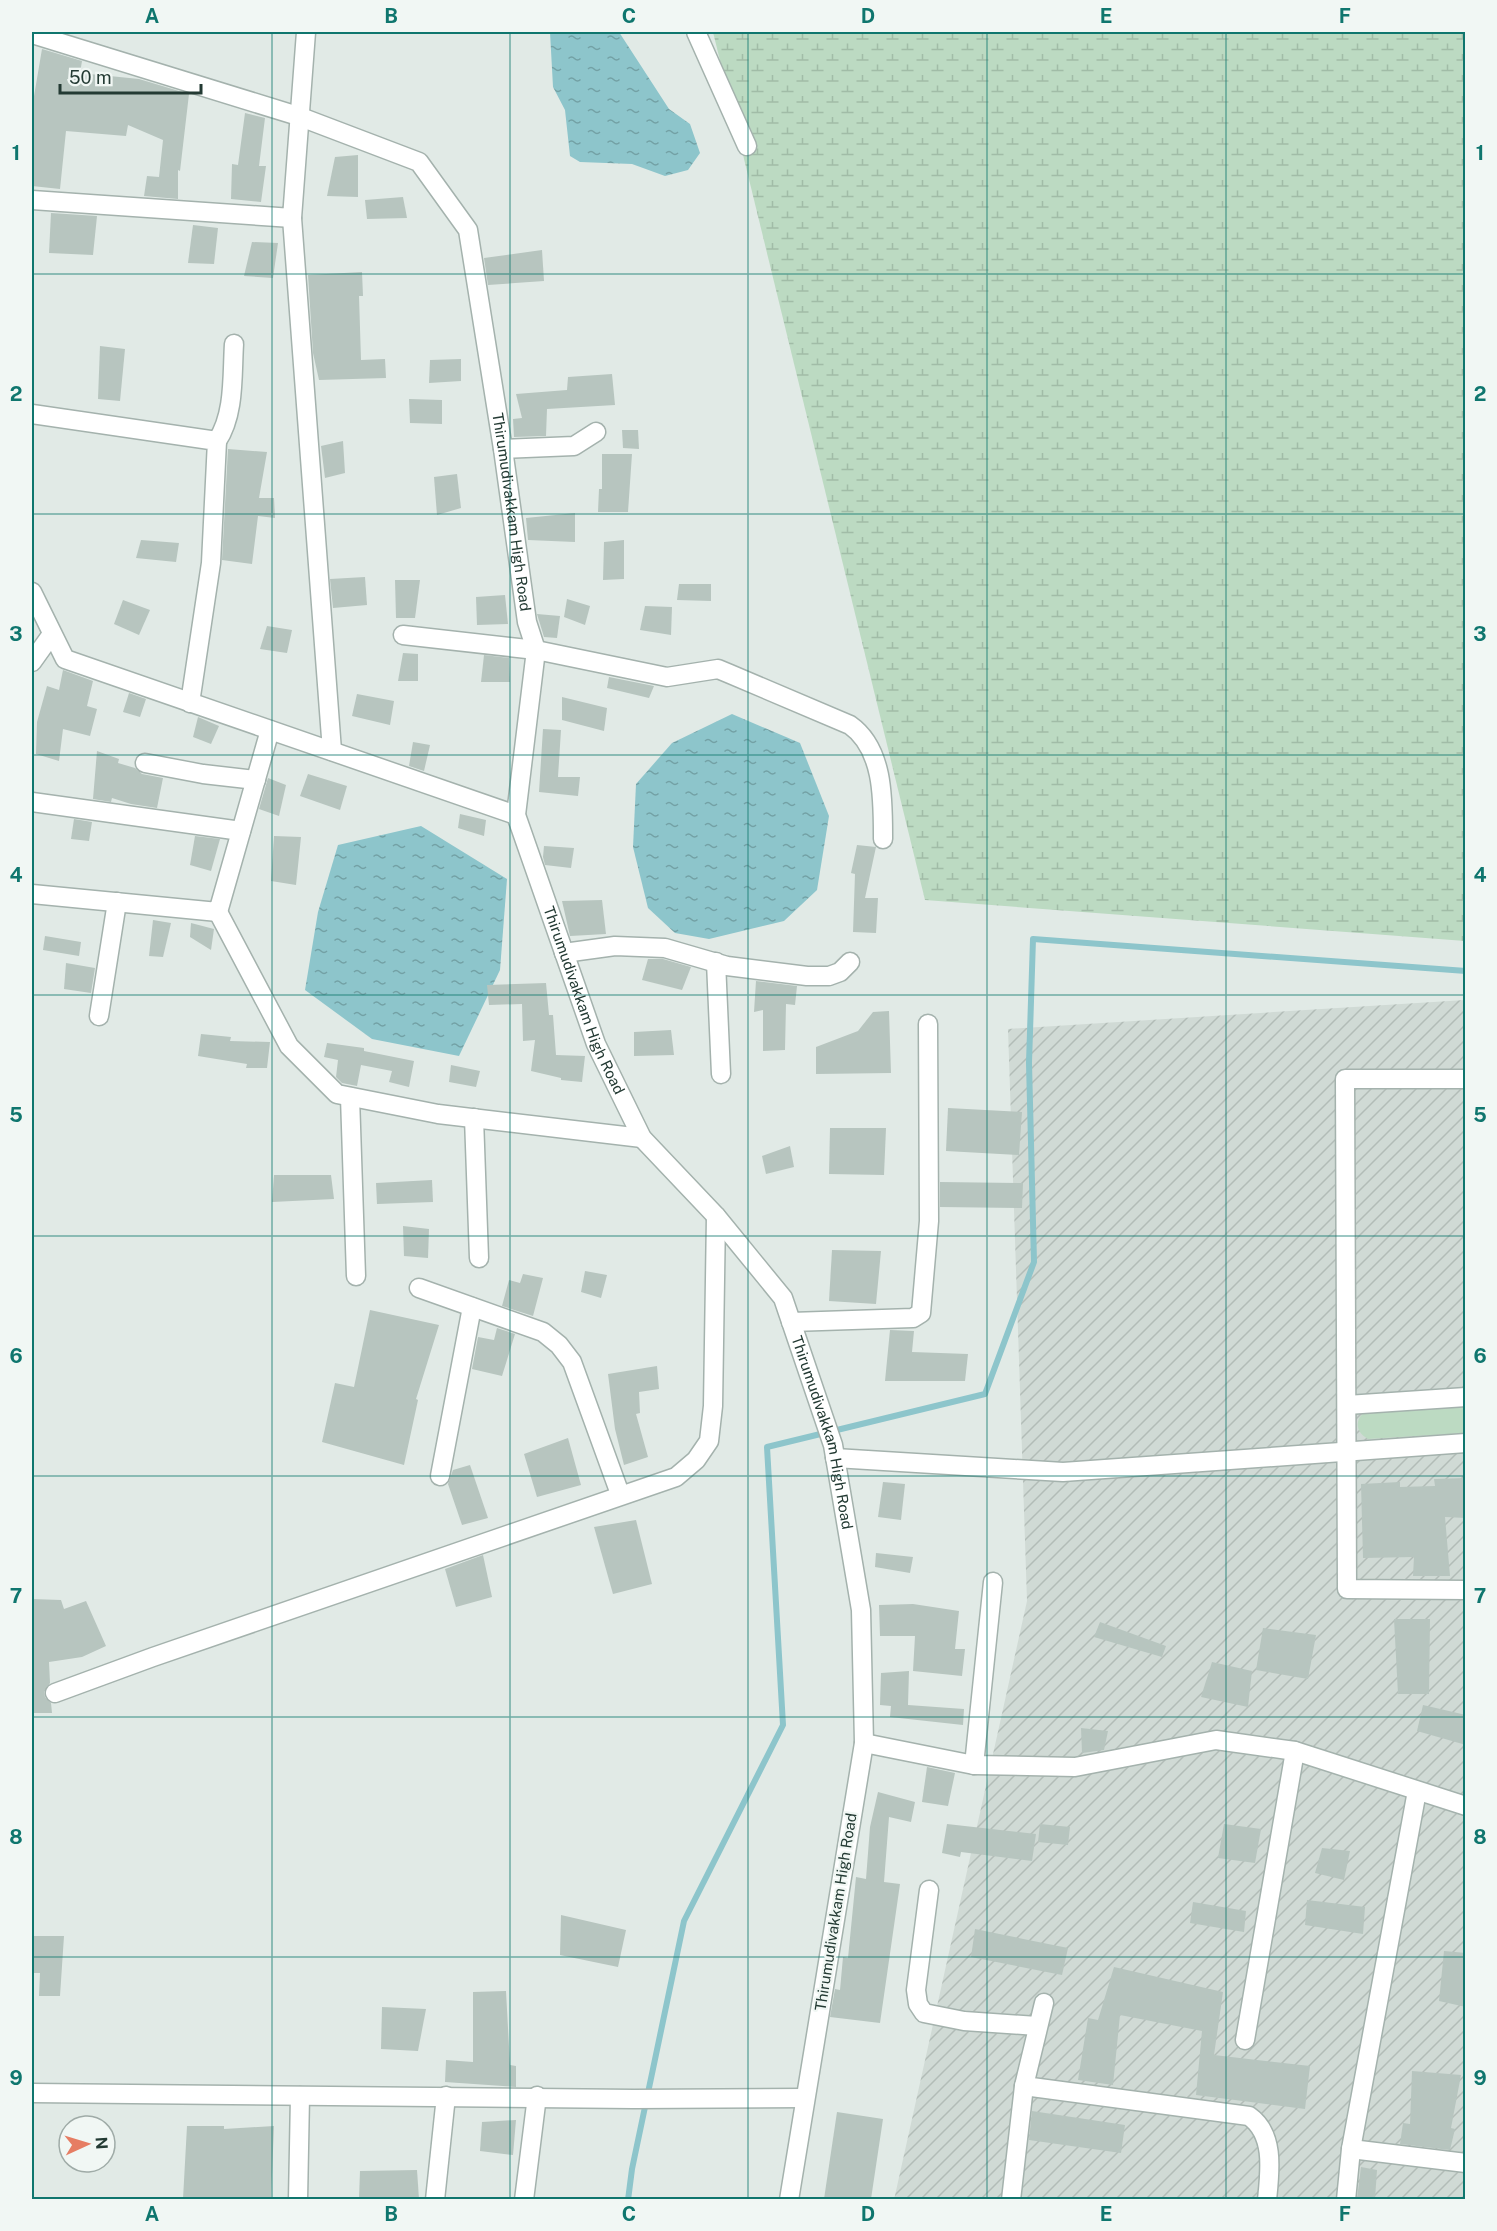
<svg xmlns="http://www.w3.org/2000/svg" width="1497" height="2231" viewBox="0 0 1497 2231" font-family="'Public Sans',sans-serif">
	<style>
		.industrial { fill: url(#industrial-furrows) }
		.grass { fill: #bcdac2 }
		.wetland { fill: url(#wetland-marsh) }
		.water { fill: url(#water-ripples) }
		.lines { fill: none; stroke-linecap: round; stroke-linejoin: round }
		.stream { stroke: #8dc5cb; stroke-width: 6 }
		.building { fill: #b7c5bf }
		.minor-casing { stroke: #a4b2ad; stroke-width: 21 }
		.minor { stroke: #fff; stroke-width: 18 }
		.grid { fill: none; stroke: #0f766e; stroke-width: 1.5; stroke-opacity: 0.55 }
		.labels { text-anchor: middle; stroke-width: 4.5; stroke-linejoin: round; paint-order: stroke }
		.street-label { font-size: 15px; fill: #233a33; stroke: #f1f7f4 }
		.neatline { fill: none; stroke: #0f766e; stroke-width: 2 }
		.grid-label { font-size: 20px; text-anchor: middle; font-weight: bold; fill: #0f766e }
	</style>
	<defs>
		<pattern id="industrial-furrows" width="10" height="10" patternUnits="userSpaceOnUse" patternTransform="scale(1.5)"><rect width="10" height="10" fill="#d0dad5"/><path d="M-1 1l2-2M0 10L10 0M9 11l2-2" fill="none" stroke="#b2bcb7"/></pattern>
		<pattern id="wetland-marsh" width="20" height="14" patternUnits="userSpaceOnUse" patternTransform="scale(1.5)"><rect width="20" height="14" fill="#bcdac2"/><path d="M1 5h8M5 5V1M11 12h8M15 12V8" fill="none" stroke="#a1bca7"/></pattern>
		<pattern id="water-ripples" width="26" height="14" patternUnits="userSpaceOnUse" patternTransform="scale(1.5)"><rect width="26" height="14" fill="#8dc5cb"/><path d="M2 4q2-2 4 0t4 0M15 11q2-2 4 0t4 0" fill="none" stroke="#73a1a5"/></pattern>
	</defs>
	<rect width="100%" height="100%" fill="#e1eae6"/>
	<path class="industrial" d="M1465 1000V2199L894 2200 1027 1601 1008 1029Z"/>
	<path class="grass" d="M1465 1404V1433L1368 1439C1355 1432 1354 1418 1367 1411Z"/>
	<path class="wetland" d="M713 32H1465V941L925 900Z"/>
	<g class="water">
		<path d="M550 32H619L669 109 690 124 700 153 688 170 665 176 632 164 580 162 570 156 565 110 553 87Z"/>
		<path d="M732 714 800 743 829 816 817 890 784 921 709 939 675 933 648 908 633 847 636 784 672 743Z"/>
		<path d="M421 826 507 879 500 970 459 1056 372 1039 305 990 318 912 338 845Z"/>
	</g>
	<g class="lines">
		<path class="stream" d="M628 2200 632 2169 684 1921 783 1725 767 1447 985 1394 1034 1262 1029 1063 1033 939 1466 971"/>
	</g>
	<g class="building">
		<path d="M42 49 82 61 80 73 139 79 189 94 180 171 178 170V199L144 196 147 176 159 177 163 140 128 125 126 136 66 131 60 189 32 186V108Z"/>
		<path d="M245 113 265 118 259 166H266L261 202 231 199 232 164 238 165Z"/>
		<path d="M358 155V197L327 196 335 157Z"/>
		<path d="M403 197 407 218 367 219 365 200Z"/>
		<path d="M51 213 97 216 93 255 49 253Z"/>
		<path d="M193 225 218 228 214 264 188 263Z"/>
		<path d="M252 242 278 243 273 278 244 276Z"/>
		<path d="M542 250 544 281 488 285 484 258Z"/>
		<path d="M362 272 363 296H359L361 360 385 359 386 378 319 380 313 353 308 275Z"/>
		<path d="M100 346 125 349 120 401 98 399Z"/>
		<path d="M461 359V381L429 383 430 360Z"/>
		<path d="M612 374 615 405 547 409 546 436 514 437 513 419 522 418 516 394 567 390 568 377Z"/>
		<path d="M409 399 442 400V424L410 423Z"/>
		<path d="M622 430H638L639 449 623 448Z"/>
		<path d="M343 441 345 473 325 478 321 446Z"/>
		<path d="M228 449 267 452 259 498H274L275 518 258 516 252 564 222 560Z"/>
		<path d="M602 454H632L628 512H598L599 489H602Z"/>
		<path d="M457 474 461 508 437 515 434 477Z"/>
		<path d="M575 513V542L528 540 526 518Z"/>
		<path d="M141 540 179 543 176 562 136 558Z"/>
		<path d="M624 540V579L603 580 604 542Z"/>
		<path d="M365 577 367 605 333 608 330 579Z"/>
		<path d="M395 580H420L415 618H396Z"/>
		<path d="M679 584H711V601L677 600Z"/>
		<path d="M505 595 508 624 477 625 476 597Z"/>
		<path d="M567 599 590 606 585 625 564 617Z"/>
		<path d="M123 600 150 610 139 635 114 624Z"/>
		<path d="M645 606 672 607 671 635 640 630Z"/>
		<path d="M537 614 560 616 557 638 544 637Z"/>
		<path d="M267 626 292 630 287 653 260 649Z"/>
		<path d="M403 653 418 654V681H398Z"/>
		<path d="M484 655 509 658 510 682H481Z"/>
		<path d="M63 670 93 681 87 706 97 709 90 736 63 729 59 761 36 754 37 722 47 686 59 690Z"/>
		<path d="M609 677 654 686 649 698 607 688Z"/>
		<path d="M129 693 146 699 140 717 123 712Z"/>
		<path d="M357 694 394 701 390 725 352 716Z"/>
		<path d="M562 697 607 708 604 731 562 720Z"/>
		<path d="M198 717 219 726 211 744 193 737Z"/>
		<path d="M543 729 561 730 558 777H580L578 796 539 792Z"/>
		<path d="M413 742 430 745 424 771 409 766Z"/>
		<path d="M97 751 119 759 118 763 135 768 142 774 163 778 157 808 131 804 112 798 111 802 93 799Z"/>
		<path d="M308 774 347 786 340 810 300 796Z"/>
		<path d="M268 778 286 785 279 816 259 809Z"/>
		<path d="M460 814 486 820 484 836 458 828Z"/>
		<path d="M74 819 92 822 89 841 71 839Z"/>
		<path d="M195 836 220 839 211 871 190 865Z"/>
		<path d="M274 836 301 837 296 885 271 881Z"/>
		<path d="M857 845 876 847 865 898H878L876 933 853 932 855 874 851 873Z"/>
		<path d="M544 846 574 848 571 868 545 865 543 857Z"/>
		<path d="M602 900 606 934 570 936 562 901Z"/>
		<path d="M153 920 171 923 163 957 149 956Z"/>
		<path d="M191 923 214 929 211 950 190 937Z"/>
		<path d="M45 936 81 942 79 956 43 950Z"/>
		<path d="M648 959H663L691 967 682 990 642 980Z"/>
		<path d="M66 963 95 968 91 993 64 989Z"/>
		<path d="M756 981 797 986 795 1005 786 1004 785 1050 763 1051V1010L754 1012Z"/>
		<path d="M546 983 549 1015H553L556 1055 585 1056 582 1082 561 1080V1078L531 1071 535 1040 523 1041 522 1004 489 1005 487 985Z"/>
		<path d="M889 1011 891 1073 816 1074V1047L858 1031 873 1012Z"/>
		<path d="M671 1030 674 1055 634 1056V1032Z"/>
		<path d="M201 1034 231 1037 230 1041 270 1042 267 1068H246L247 1064 198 1056Z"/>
		<path d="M327 1043 364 1048V1051L414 1061 409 1087 389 1082 392 1071 361 1065 357 1086 342 1083 336 1077 338 1060 324 1057Z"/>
		<path d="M451 1065 480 1071 476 1087 449 1082Z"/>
		<path d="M948 1108 1022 1112 1019 1155 946 1151Z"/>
		<path d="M830 1128H886L884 1175 829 1174Z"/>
		<path d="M790 1146 794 1167 766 1174 762 1156Z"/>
		<path d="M274 1175H331L334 1199 272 1202Z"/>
		<path d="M432 1180 433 1202 377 1204 376 1183Z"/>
		<path d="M940 1182 1023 1183 1022 1208 940 1207Z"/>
		<path d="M403 1226 429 1229 428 1258 404 1256Z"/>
		<path d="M832 1250 881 1251 876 1304 829 1301Z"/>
		<path d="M585 1271 607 1275 601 1298 581 1292Z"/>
		<path d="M523 1274 543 1278 533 1316 502 1306 509 1280 520 1283Z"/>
		<path d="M370 1310 439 1325 416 1399 418 1400 404 1465 322 1442 335 1383 354 1387Z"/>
		<path d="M497 1328 515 1334 502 1376 472 1369 478 1337 494 1340Z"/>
		<path d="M890 1330 914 1331 912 1352 968 1354 965 1381H885Z"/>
		<path d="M657 1366 659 1389 639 1392 640 1413 636 1414 648 1457 624 1465 615 1429 608 1374Z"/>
		<path d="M568 1438 581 1485 537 1497 524 1454Z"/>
		<path d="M470 1465 488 1518 462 1525 448 1484 453 1470Z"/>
		<path d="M1466 1478V1518L1445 1517 1450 1576H1413L1414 1557 1363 1558 1361 1484 1400 1482V1487L1435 1486 1434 1479Z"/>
		<path d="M883 1482 905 1484 901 1520 878 1517Z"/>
		<path d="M636 1520 652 1584 613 1594 594 1527Z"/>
		<path d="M876 1553 913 1557 910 1573 875 1567Z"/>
		<path d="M483 1555 492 1597 456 1607 445 1569Z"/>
		<path d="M32 1599 61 1600 64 1609 86 1601 106 1646 82 1657 49 1662 50 1683 44 1692 45 1697 51 1703 52 1713H32Z"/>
		<path d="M913 1604 959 1611 955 1649H965L962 1676 913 1671 915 1636H880L879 1605Z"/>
		<path d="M1394 1619H1430L1429 1694H1398Z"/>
		<path d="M1100 1622 1166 1646 1162 1657 1094 1637Z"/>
		<path d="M1263 1628 1316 1635 1308 1679 1256 1670Z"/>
		<path d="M1212 1662 1252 1671 1248 1707 1201 1697Z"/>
		<path d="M909 1671 908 1705 964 1709 963 1725 890 1717 891 1706 880 1705 881 1673Z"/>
		<path d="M1423 1705 1466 1715V1745L1417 1731Z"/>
		<path d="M1081 1728 1108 1731 1104 1750 1082 1753Z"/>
		<path d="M927 1767 955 1773 948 1806 922 1802Z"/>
		<path d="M878 1792 915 1802 911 1822 889 1817 884 1882 900 1884 880 2023 830 2017 835 1989 840 1990 843 1957 848 1958 856 1877 866 1879 870 1827Z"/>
		<path d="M947 1824 1036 1834 1032 1861 961 1852 960 1857 942 1853Z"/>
		<path d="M1040 1824 1070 1827 1068 1845 1038 1842Z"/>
		<path d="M1224 1824 1261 1829 1255 1863 1218 1858Z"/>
		<path d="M1322 1848 1350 1851 1344 1880 1315 1873Z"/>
		<path d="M1307 1900 1365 1907 1363 1934 1305 1925Z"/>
		<path d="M1193 1902 1246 1911 1244 1932 1190 1923Z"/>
		<path d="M561 1915 626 1930 618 1967 560 1955Z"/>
		<path d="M975 1929 1068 1948 1062 1975 971 1957Z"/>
		<path d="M32 1936H64L60 1996H39L40 1973H32Z"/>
		<path d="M1444 1951 1466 1953V2007L1439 2001Z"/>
		<path d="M1114 1967 1223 1992 1214 2055 1310 2066 1305 2109 1196 2095 1202 2031 1120 2015 1113 2085 1078 2080 1088 2018 1098 2020Z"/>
		<path d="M506 1991 510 2065 516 2066V2087L445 2082 446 2060 473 2062V1992Z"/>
		<path d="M382 2007 426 2009 418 2051 381 2049Z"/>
		<path d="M1412 2071 1461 2075 1451 2128 1455 2129 1450 2150 1400 2144 1403 2123 1410 2124Z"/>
		<path d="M1032 2111 1125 2125 1121 2153 1029 2140Z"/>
		<path d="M837 2112 883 2119 871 2199H824Z"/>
		<path d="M516 2120 513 2155 480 2151 482 2122Z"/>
		<path d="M187 2126H224V2129L274 2126 271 2199H183Z"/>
		<path d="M1361 2167 1377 2170 1375 2199H1357Z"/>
		<path d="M417 2170 419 2199H359L360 2171Z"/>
	</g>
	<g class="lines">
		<g class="minor-casing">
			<g id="minor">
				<path d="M696 32 747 146"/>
				<path id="s1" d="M32 34 298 116 419 162 468 230 503 449 527 622 536 650 516 815 596 1044 642 1138 716 1216 783 1298 833 1445 861 1610 864 1743 789 2200"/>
				<path d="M32 200 292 218 306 32"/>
				<path d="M292 218 332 751"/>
				<path d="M32 414 217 441 211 563 190 703"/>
				<path d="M217 441C235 414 232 375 234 344"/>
				<path d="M503 449 574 446 596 432"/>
				<path d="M32 592 65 659 516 815"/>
				<path d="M403 635 536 650 667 677 718 669 730 674 850 725C884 749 883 800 883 839"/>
				<path d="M32 662 52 634"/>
				<path d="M145 763 203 774 256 780"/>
				<path d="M32 802 241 831"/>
				<path d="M32 894 218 912 270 730"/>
				<path d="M218 912 289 1046 337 1094 438 1114 642 1138"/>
				<path d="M564 953 615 946 665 948 727 966 807 976H829L840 972 850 962"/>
				<path d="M716 962 721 1074"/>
				<path d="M99 1016 117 902"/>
				<path d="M1466 1079H1345L1347 1589 1466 1590"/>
				<path d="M350 1097 356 1276"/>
				<path d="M474 1118 479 1258"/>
				<path d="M419 1288 543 1332 559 1345 572 1362 620 1494"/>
				<path d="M791 1322 913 1318 921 1313 929 1221 928 1024"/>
				<path d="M1347 1405 1466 1397"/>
				<path d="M835 1458 1063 1472 1466 1443"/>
				<path d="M440 1476 472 1307"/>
				<path d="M55 1693 153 1657 676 1477 696 1460 709 1441 713 1406 716 1216"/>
				<path d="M864 1743 974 1765 1075 1767 1216 1740 1295 1751 1466 1806"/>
				<path d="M974 1765 993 1582"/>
				<path d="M929 1890 916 1990 918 2004 924 2013 964 2021 1037 2026"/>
				<path d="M1245 2040 1295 1751"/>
				<path d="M1024 2086 1249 2116C1275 2134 1270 2171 1267 2200"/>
				<path d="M32 2093 634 2099 805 2098"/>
				<path d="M1351 2149 1466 2163"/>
				<path d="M298 2200 300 2096"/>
				<path d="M435 2200 446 2096"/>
				<path d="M524 2200 537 2096"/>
				<path d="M1011 2200 1024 2086 1044 2003"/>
				<path d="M1346 2200 1351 2149 1417 1791"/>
			</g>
		</g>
		<use href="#minor" class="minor"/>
	</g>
	<path class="grid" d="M272 32V2200M510 32V2200M748 32V2200M987 32V2200M1226 32V2200M32 274H1466M32 514H1466M32 755H1466M32 995H1466M32 1236H1466M32 1476H1466M32 1717H1466M32 1957H1466"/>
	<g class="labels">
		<g class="street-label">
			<text dy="5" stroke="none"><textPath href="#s1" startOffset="777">Thirumudivakkam High Road</textPath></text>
			<text dy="5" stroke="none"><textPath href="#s1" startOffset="1281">Thirumudivakkam High Road</textPath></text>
			<text dy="5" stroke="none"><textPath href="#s1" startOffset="1785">Thirumudivakkam High Road</textPath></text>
			<text transform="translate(836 1912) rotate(-81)" y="5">Thirumudivakkam High Road</text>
		</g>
	</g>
	<rect width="1497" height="2231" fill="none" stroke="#f1f7f4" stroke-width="66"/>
	<g transform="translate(87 2144) rotate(86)"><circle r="28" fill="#f1f7f4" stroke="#9faba7" stroke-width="1.5"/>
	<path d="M0-4.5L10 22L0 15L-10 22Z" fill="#e67d63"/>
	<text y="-9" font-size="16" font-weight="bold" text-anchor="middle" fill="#233a33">N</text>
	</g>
	<path d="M60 84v9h141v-9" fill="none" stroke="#233a33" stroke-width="3"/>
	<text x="69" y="84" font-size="18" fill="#233a33" stroke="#f1f7f4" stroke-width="4.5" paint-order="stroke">50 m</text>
	<rect x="33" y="33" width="1431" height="2165" class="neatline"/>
	<g class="grid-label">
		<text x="152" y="23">A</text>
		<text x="391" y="23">B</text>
		<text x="629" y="23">C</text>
		<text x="868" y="23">D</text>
		<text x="1106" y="23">E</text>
		<text x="1345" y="23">F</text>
		<text x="16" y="160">1</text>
		<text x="1480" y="160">1</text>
		<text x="16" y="401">2</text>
		<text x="1480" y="401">2</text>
		<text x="16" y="641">3</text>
		<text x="1480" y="641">3</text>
		<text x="16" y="882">4</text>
		<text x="1480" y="882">4</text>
		<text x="16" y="1122">5</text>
		<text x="1480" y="1122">5</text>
		<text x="16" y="1363">6</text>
		<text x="1480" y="1363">6</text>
		<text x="16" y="1603">7</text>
		<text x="1480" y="1603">7</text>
		<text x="16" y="1844">8</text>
		<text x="1480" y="1844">8</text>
		<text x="16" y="2085">9</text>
		<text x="1480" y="2085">9</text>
		<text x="152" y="2221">A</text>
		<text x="391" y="2221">B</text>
		<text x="629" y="2221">C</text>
		<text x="868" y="2221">D</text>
		<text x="1106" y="2221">E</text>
		<text x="1345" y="2221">F</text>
	</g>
</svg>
